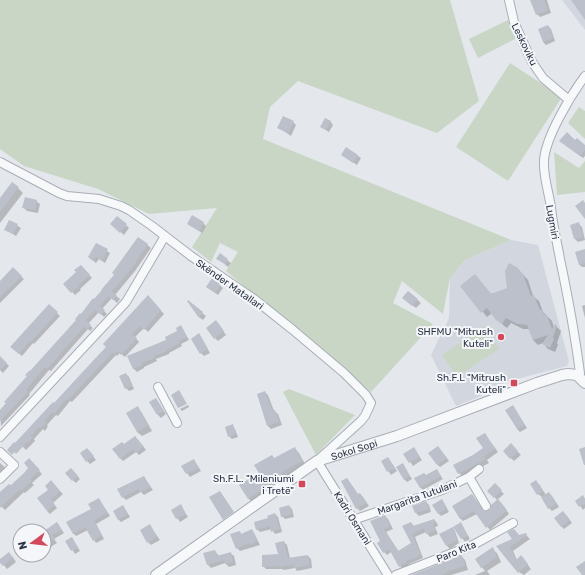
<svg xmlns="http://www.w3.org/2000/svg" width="585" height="575" font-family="Rubik,sans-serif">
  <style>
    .built { fill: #d2d6de }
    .green { fill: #c9d6c5 }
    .shadow { fill: #0003 }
    .building { fill: #bbc0ca }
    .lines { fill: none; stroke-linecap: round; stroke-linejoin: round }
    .minor-casing { stroke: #a9aeb7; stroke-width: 10 }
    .tertiary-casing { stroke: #a9aeb7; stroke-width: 12 }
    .minor { stroke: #f7f8fa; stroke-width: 8 }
    .tertiary { stroke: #f7f8fa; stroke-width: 10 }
    .poi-dot { fill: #d1495b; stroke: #f4f6f9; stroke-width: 1.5 }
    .labels { text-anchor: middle; stroke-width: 4; stroke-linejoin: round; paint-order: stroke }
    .street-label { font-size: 10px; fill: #2b3445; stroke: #f4f6f9 }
    .poi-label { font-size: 10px; fill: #2b3445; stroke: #f4f6f9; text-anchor: end }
  </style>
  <rect width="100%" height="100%" fill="#e4e7ec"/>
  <path class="built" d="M562,0h23v30z
    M511,240l27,5 31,116 -2,5 -62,16 -9,8 -40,16 -25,-51 18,-37 1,-40 15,-18z"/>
  <path class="green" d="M0,0h450l29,101 -42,32 -139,-52 -28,26 -7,32 248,101 -46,20 -15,18 -7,36 -41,-33 -9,22 40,21 -62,68 -145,-121 12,-19 -18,-9 -9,19 -19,-15 25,-39 -68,6 -51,-25 -74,-23 -24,-17z
    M508,20l9,18 -39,20 -9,-19z
    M510,63l52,34 -54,84 -52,-34z
    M579,107l6,4v28l-17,-16z
    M554,152l25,16 6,-7v31l-28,3z
    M484,326l15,23 -42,28 -15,-22z
    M289,389l66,26 -39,40 -33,-63z"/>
  <path class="shadow" d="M531,0h16l4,13 -11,4 -3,-3z
    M548,26l3,3 4,12 -9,4 -3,-3z
    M330,121l3,4 -4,7 -8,-5z
    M293,122l3,3 -5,11 -12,-8z
    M576,141l9,5v10l-2,2 -19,-14z
    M346,148l15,10 -4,7 -15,-10z
    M18,188l5,5 -23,30v-24z
    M36,201l4,3 -2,9 -11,-2 -3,-3z
    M117,217l12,11 -5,7 -9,-8z
    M9,221l12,7 -5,8 -11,-7z
    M203,223l3,3 -4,7 -14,-9z
    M579,224l3,3 3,13 -7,2 -3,-3z
    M139,238l12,10 -16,23 -20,24 5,4 -3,4 -5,-5 -10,11 5,5 -3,3 -5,-5 -11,12 5,4 -3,3 -2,-2 -37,42 -2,-1 -20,24 1,1 -29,31 -1,-15 114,-134z
    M96,244l14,9 -5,10 -6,-4 -3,4 -7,-6z
    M585,250v17h-3l-3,-3z
    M220,255l11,8 -3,4 -11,-9z
    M13,269l11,10 -24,24v-21z
    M84,269l8,9 -12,11 1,1 -6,5 -10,-11z
    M518,269l10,11 5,16 6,5 4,11 9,9 2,7 2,-2 5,5 -4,12 1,2 -3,7 -7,-3 -4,-5 1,-2 -7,3 -5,-5 -4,-11h-6l-12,-6 -4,5 -5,-4 -10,-11 -5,4 -25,-31 13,-11 16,19 18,-5z
    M213,279l10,9 -5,7 -8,-6z
    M409,292l12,11 -5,5 -9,-7z
    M148,297l16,17 -16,18 -4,-4 -9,9 4,5 -14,15 -5,-4 -3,3 -1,-1 -44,47 -2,-1 -12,15 -2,-1 -9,10 1,1 -3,5 -2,-2 -9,10 1,2 -9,9 -8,-8 89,-95z
    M189,303l17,13 -3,4 -3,-2z
    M49,305l11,11 -26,28 -1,-1 -11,13 -7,-6z
    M585,305v13l-3,-12z
    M219,325l7,10 -8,6 -3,-3z
    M181,326l8,14 -8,4 1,2 -13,7v1l-13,5 1,2 -13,6v1l-7,4 -3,-3 -6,-13 40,-16 10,-9z
    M201,337l9,16 -6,3 -3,-3z
    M0,357l9,9 -6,7 -3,-3z
    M126,374l3,3 5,12 -5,2 -3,-3z
    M265,392l3,3 6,16 4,3 4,11 -11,4 -3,-3 -10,-31z
    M156,399l10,15 -5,4 -3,-3z
    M188,405l1,2 -7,4 -2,-2z
    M513,407l14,21 -7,4 -3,-3z
    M138,408l4,5 10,18 -10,5 -5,-4z
    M232,426l3,3 3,8 -6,2 -3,-3z
    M485,434l13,18 -11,8 2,3 -27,14 -7,-11 19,-10 10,-8z
    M138,440l8,10 -7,5 -3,-3 -13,9 -3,-3 4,-13z
    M511,445l10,10 -7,6 -10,-10z
    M438,447l11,14 -9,6 -3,-3z
    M294,448l5,5 7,13 -52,38 -5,-5 -8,-13 19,-13 14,-14z
    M414,449l8,11 -9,6 -8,-12z
    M90,452l6,8 -6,4 -3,-3z
    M388,458l9,13 -6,4 -9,-14z
    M29,460l13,14 -10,9 2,2 -9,8 -1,-1 -19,18 -5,-5v-11l11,-7 19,-19z
    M194,460l7,11 -11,6 -8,-11z
    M0,463l8,7 -8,8z
    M402,464l10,15 -5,3 -3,-3z
    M71,469l9,10 -4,4 -10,-9z
    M437,471l6,8 -20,11 -3,-3 6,-11z
    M144,477l9,13 -9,5 -3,-3 -15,8 -3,-3z
    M347,479l11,16 2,-1 3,3 6,9 -9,5 -3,-3z
    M51,482l12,12 -10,9 4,5 -7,6 -3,-3z
    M539,484l7,11 3,-2 3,3 7,11 -7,4 -3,-3 -7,-11 -4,-3z
    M495,485l9,9 -7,6 -8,-9z
    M472,495l12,17h6l11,-9 8,11 -19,16 -13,-16 -14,7 -3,-3z
    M583,497l2,2v9l-2,2 -6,-9z
    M99,499l11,17 -14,8 8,15 -8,4 -8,-13 -12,6 -3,-3z
    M426,502l3,3 2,7 -12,4 -3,-3z
    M444,503l5,9 -8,4 -3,-3z
    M180,505l8,12 -8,5 -8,-12z
    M123,506l7,11 -9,5 -3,-3z
    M289,506l3,3 2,8 -9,2 -3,-3z
    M275,514l3,3 4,15 -7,2 -3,-5 -12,3 -3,-3z
    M566,515l6,8 -8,6 -3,-3z
    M385,516l3,3 5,10 -7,3 13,20 13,-8 -1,-21 3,3 20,-6 3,3 1,3 -3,1 3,7 -8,3 -4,-5 -11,5 8,21 -14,6 1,2 -7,4 -12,-18 -4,3 -3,-3 -3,-11z
    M57,523l7,10 -10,6 3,4 -13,8v-18z
    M461,524l9,15 -5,3 -11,-15z
    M150,526l10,14 -9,5 -3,-3z
    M453,528l2,3 4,12 -9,6 -3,-3z
    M251,530l3,3 6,12 -20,6 -3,-3 2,-16 3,3z
    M514,530l6,6 5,-2 5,5 -17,12 4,9 8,1 6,8 -7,6 -5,-3 -21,-26 15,-7z
    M72,538l8,13 -5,3 -8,-13z
    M284,542l3,3 3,13 18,-2 3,3 1,9 -15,3 -2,-3 -11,2 -2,-1h-16l-3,-3 16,-11z
    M492,549l5,4 4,9 -14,9 3,4h-15l10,-4 -9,-11z
    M215,551l4,5 11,-3 4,3 2,9 -7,2 -4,-4 -14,5 -3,-3z
    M29,555h10l-5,5z
    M12,556l4,6 -9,7 -7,-9z
    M461,556l4,4 3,10 -17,5h-37z"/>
  <path class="building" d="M530,0h14l4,10 -12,5z
    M571,0h14v20z
    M548,25l5,13 -10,4 -5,-13z
    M283,116l11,5 -6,12 -11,-5z
    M325,118l6,3 -5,9 -6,-3z
    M567,132l8,8 2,-2 8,7v5l-5,6 -21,-15z
    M346,147l12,8 -5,8 -12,-8z
    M12,182l7,5 -19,25v-14z
    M25,197l12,3 -2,10 -13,-2z
    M583,200l2,3v16l-10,-13z
    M192,215l12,7 -5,9 -12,-7z
    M117,216l10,8 -7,9 -10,-9z
    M9,220l9,4 -5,10 -9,-4z
    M579,222l4,15 -9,2 -4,-14z
    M138,237l10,7 -16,24 -20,23 5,5 -4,4 -5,-4 -8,10 5,4 -4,5 -6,-5 -9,10 5,5 -4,4 -3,-2 -37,42 -2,-2 -19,23 2,2 -28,29v-11l6,-7 -2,-1 23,-26 -2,-1 5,-5v1l46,-51 -1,-1 5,-6 1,1 12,-16 1,1 8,-9h-1l12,-14 1,-2 -2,-1z
    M96,243l12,6 -6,12 -6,-4 -3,4 -5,-4z
    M585,249v14l-6,2 -4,-13z
    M220,253l8,6 -3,5 -9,-5z
    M509,263l9,5v2l5,4 8,22 3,-1 6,15h2l2,5h3l5,14 3,-5 2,1 -4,12 1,2 -4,9 -8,-4 6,-9 -15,5 -6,-15 -10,-1 -11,-6 -4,6 -6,-4 -9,-12 -6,5 -21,-27 15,-12 16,20 16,-6 -1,-8 -1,-9z
    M81,265l9,10 -12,10 1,1 -8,7 -8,-9 13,-12 -2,-2z
    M13,267l9,9 -22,21v-16z
    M212,278l9,6 -6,9 -9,-6z
    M408,291l10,8 -6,7 -10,-8z
    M148,295l13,15 -17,20 -4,-4 -8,8 5,4 -16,17 -4,-4 -3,3 -2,-1 -44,47 -2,-1 -12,15 -2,-2 -7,9 1,2 -5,5 -2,-1 -8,9 2,1 -5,6 -1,-1 -11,12 -2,-2 -2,3 -5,-5 7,-8 1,1 38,-41 1,1 36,-39 16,-17 -3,-3z
    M188,300l15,12 -4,6 -12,-17z
    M49,304l9,8 -27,30 -1,-1 -11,13 -9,-7z
    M216,320l8,11 -10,8 -8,-11z
    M181,325l6,12 -8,4 1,2 -14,7 1,1 -13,5 1,2 -14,5 1,2 -9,4 -6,-13 39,-16 -1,-3 12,-6 -1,-3z
    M199,333l9,16 -8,5 -9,-15z
    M0,356l7,7 -7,7z
    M126,373l6,13 -7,3 -6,-13z
    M179,390l8,14 -9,4 -7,-13z
    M265,391l7,20 3,-1 4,12 -12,4 -10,-32z
    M156,398l8,13 -7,4 -8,-13z
    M513,405l12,20 -8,4 -12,-19z
    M138,406l10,20 -11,6 -11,-19z
    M233,424l3,10 -8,3 -3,-10z
    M485,433l10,16 -11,7 2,3 -28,15 -5,-9 20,-10 10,-7 -7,-10z
    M135,436l9,11 -9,6 -2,-4 -13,10 -8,-10 10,-7 2,2z
    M511,443l7,8 -8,8 -7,-8z
    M438,446l9,12 -10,7 -9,-12z
    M295,447l7,14 -20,11 1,2 -21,12 2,3 -16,10 -9,-14 20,-12 -5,-8 18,-10 2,3z
    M414,447l6,10 -11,6 -6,-9z
    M585,447v18h-1l-5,-16z
    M87,448l7,8 -8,6 -6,-9z
    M388,457l7,11 -8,4 -6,-11z
    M29,458l11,12 -10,9 2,2 -11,10 -1,-2 -20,19v-16l9,-8 2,1 14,-13 3,-4 -4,-5z
    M194,459l4,9 -12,6 -5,-8z
    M403,463l7,13 -6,4 -8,-13z
    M71,468l7,8 -6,5 -7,-8z
    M437,469l4,7 -21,12 -6,-10 10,-5 2,2z
    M144,476l6,11 -10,5 -2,-3 -16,9 -5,-9z
    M347,478l11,16 2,-1 6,10 -10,6 -15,-28z
    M51,480l9,11 -9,8 4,6 -8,6 -10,-13 11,-8 -3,-4z
    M536,480l7,11 -6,4 -7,-11z
    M495,483l7,7 -8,8 -7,-7z
    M220,491l14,21 -11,8 -14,-23z
    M549,492l7,12 -8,5 -7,-12z
    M472,494l12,17 5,-1 2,-2v-3l7,-6 9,11 -21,18 -12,-17 -14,8 -8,-13z
    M583,495l2,4v5l-6,3 -4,-6z
    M99,498l8,15 -13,7 8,15 -9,6 -8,-14 -12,7 -7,-12 25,-13 -3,-5z
    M442,499l5,9 -9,6 -6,-9z
    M426,501l3,8 -14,4 -3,-7z
    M181,504l5,10 -10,5 -5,-9z
    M123,505l5,9 -10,6 -5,-9z
    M289,505l3,9 -11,3 -2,-9z
    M563,511l7,9 -9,7 -7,-9z
    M275,513l5,16 -9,3 -1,-6 -14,4 -2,-8 14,-4 -1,-2z
    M385,515l5,11 -6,3 14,22 13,-8 -9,-17 9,-4 2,4 21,-7 2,3 -3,2 3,7 -10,3 -2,-6 -12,6 9,21 -15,6 1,1 -8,5 -10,-18 -6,4 -6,-10 3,-2 -10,-20z
    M57,522l5,8 -10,5 3,4 -9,7 -2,-4v-11z
    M461,522l7,14 -7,3 -8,-12z
    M150,524l7,13 -10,6 -7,-13z
    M453,527l4,13 -11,6 -7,-12z
    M252,529l6,12 -8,4 -1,-2 -13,6 -6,-15 10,-3 1,3z
    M514,529l5,6 7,-2 1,2 -17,12 6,13 5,-5 7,9 -10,9 -22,-27 16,-7 -5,-7z
    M72,537l6,11 -7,3 -6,-10z
    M284,541l4,17 20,-3 2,10 -17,3v-3l-13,2 -1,-1 -17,1v-12l16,-1 -3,-11z
    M493,547l4,10 -16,11 -6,-9z
    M215,550l2,6 14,-4 2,10 -8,2 -1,-4 -17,5 -4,-12z
    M9,552l4,6 -10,8 -3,-3v-4z
    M462,555l3,11 -19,6v1l-5,2h-30z
    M585,561v14h-3l-6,-8z"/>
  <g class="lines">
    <g class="minor-casing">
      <path id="minor" d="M509,0l5,22 18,40 11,16 26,22
        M0,162l59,31 8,3 32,3 22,7 8,4 23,16 39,30 63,43 39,31 51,43 22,22 5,8 -6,13 -4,5 -44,40 71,114
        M577,375l3,-2c-5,-38 -12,-76 -20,-114 -3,-17 -7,-33 -9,-51 -2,-16 -8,-31 -7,-48 2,-24 27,-65 41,-84
        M158,387l19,36
        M0,437l126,-135 39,-66
        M0,452l14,13 -14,14
        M469,477l17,29
        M353,520l89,-30 27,-13 10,-8
        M396,575l77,-30 40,-22"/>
    </g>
    <g class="tertiary-casing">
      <g id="tertiary">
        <path id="s1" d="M156,575l161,-114 80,-25 140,-53 25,-8 6,-1 9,1 8,8"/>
      </g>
    </g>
    <use href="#minor" class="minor"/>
    <use href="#tertiary" class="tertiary"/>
  </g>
  <g class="poi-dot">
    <circle cx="501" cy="337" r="4"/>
    <rect x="510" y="379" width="8" height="8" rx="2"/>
    <rect x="298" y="480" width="8" height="8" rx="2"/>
  </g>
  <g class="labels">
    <g class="street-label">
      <text transform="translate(525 44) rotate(64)" y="4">Leskoviku</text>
      <text transform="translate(553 222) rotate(80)" y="4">Lugmiri</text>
      <text transform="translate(230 284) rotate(35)" y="4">Skënder Matallari</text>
      <text dy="4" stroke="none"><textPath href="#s1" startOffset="236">Sokol Sopi</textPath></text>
      <text transform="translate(417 497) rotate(-20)" y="4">Margarita Tutulani</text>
      <text transform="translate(353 518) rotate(58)" y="4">Kadri Osmani</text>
      <text transform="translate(456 551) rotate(-22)" y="4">Paro Kita</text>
    </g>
    <g class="poi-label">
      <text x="493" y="335">SHFMU "Mitrush<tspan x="493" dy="12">Kuteli"</tspan></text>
      <text x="506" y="381">Sh.F.L "Mitrush<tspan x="506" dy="12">Kuteli"</tspan></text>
      <text x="294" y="482">Sh.F.L. "Mileniumi<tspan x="294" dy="12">i Tretë"</tspan></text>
    </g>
  </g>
  <g transform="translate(32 543) rotate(255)"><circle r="19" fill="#f4f6f9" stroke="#a4a8b1"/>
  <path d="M0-3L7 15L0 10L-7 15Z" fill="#d1495b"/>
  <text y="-6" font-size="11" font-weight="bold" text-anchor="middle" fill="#2b3445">N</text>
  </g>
</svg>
